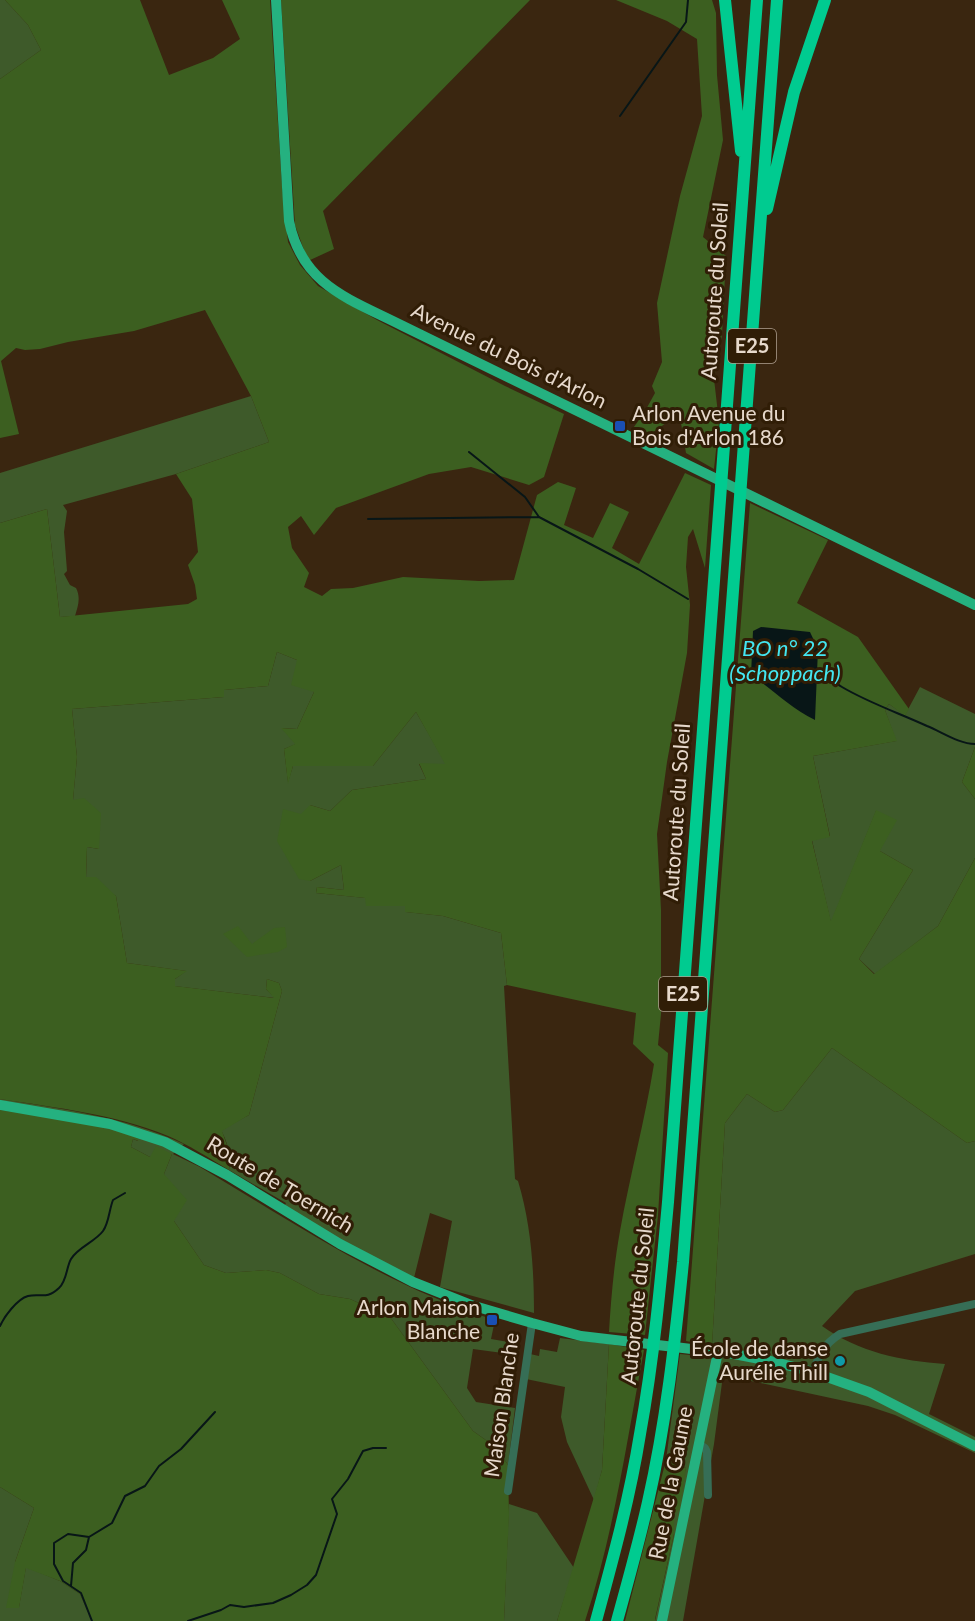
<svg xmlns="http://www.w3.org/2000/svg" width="975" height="1621" font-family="Lato,sans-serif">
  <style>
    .green { fill: #3e5a2a }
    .forest { fill: #3c5f20 }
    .water { fill: #081617 }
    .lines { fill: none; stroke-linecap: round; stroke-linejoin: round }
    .stream { stroke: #081617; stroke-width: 2 }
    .minor { stroke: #366e56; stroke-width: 8 }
    .major { stroke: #25b180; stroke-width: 10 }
    .highway { stroke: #00cb90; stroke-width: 12 }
    .transit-dot { fill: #1a4fb4; stroke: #301d06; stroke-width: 2 }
    .culture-dot { fill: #0f9aa8; stroke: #301d06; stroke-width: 2 }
    .labels { text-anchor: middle; stroke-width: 6; stroke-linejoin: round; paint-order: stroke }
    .shield { fill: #301d06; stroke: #b0a191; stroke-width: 1.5 }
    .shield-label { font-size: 20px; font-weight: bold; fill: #e7d9cc }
    .street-label { font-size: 21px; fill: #e7d9cc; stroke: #301d06 }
    .poi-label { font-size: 21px; fill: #e7d9cc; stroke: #301d06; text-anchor: end }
    .water-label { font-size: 22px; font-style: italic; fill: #43e6f1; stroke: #301d06 }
  </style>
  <rect width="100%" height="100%" fill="#3a2610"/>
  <path class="green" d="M0,0h5l23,25 13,25 -41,29z
    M251,396l18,46 -93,32 -113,31 4,6 -3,21 3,39 -3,3 6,11 6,3c5,10 2,18 -1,28l-15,1 -13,-108 -47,14v-50z
    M277,652l20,8 17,32 -17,37 -15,-1 14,16 -12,5 4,33 5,-16h80l43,-54 30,52h-27l7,15 -74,11 -22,21 -20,-6v76l31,-16 3,25 -27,-3 -1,6 50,5v8h40v6l37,4 58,17 6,52 -3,1 11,193 3,2c13,43 16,87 16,132l-94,-26 12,-66 -22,-8 -17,69 -130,-73 3,-6 -57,-33c2,-14 -1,-27 -8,-40l28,-15 33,-124 -3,-8 -12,-4 -1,10 9,9 -101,-12 1,-7 11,-8 -59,-8 -11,-67 -30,-18 1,-31 12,2 -26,-49 4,-43 -5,-48 152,-12v-7l44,-4z
    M920,687l55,27v33l-13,35 13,17v59l-37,68 -63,48 -16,-15 54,-89 -33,-19 -4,-40 -45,112 -19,-83 18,-4 -17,-80 83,-15 -11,-31 4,-6 16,11z
    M832,1048l135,95 8,-2v113l-120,37 -33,35c37,26 79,35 123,38l-16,50 46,23v16l-80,-38 -27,-9 -145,-31 -9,69 -31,177h-28l19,-87v-19l12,-47 -20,-8 14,-106 20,2 2,-12 10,2 13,-223 22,-29 28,18 8,-2z
    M0,1099c63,10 126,18 184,45l-11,10 27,13c95,57 188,120 295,153l-4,19 29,5 -2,11 -45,-6 -6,39 9,14 39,6 -7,57 -11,-17 -24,-17 -83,-114 -40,-18 -31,-5 -39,-21 -14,-3 -40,3 -22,-8 -30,-44 -10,-47 8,-20 -22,3 -19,-10 2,-8 5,2 -2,-5 -136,-26z
    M560,1338l49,6 -7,126 -8,30 -27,-58 -6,-25 4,-30 -39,-8 4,-25 9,2 1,-7 17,3z
    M0,1487l34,21 -19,54 4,45 7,-40 34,14 20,13 12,27h-92z
    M509,1504l28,9 37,55 -17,53h-53z"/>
  <path class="forest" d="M5,0h135l29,75 44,-17 27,-19 -18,-39h48l12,186 6,56 12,23 18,21 59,34 128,66 59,28 -20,63 -15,8 -58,-18 -42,7 -93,34 -22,27 -13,-19 -13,11 4,21 17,25 -5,14 18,9 9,-7 22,-1 50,-11 76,4 35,-1 23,-85 21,-13 18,6 -12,37 29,13 17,-35 19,9 -17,36 27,16 46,-91 26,12 -6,83 -12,-39 -5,8 -2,30 4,38 -3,48 -20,109 -10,72 4,76v104l-3,31 10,8 -10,162 -13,120 -36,-3c2,-34 5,-68 11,-101 10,-56 25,-111 34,-167l-21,-20 3,-31 -129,-28 -6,-52 -58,-17 -38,-4v-6h-39l-1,-8 -49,-5 1,-6 27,3 -3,-25 -31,16 -11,-2 -22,-38 6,-32 18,5 9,-9 20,6 22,-21 74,-11 -7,-16 26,1 -29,-52 -43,54h-80l-5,18 -4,-35 11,-5 -14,-16 16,1 17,-37 -23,-7 6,-25 -20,-8 -9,34 -44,4v7l-152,12 5,48 -4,43 11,-2 17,15 -2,36 -12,-2 -1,30h10l20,19 11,67 60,8 -12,8v7l99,12 -8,-9 1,-10 12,4 3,8 -33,124 -27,16 7,20v19c-20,-12 -40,-25 -61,-34 -53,-22 -111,-28 -168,-37v-576l47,-14 13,108 128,-13 9,-5 -2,-14 -7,-20 10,-13 -6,-53 -16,-25 93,-32 -18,-46 -46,-86 -71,21 -66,11 -28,7 -15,1 -9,-2 -15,13 18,73 -19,4v-359l41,-29 -13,-25z
    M281,0h249l-207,211 11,38 -26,12 -13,-36z
    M616,0h96l4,13 1,62 6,65 -20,97 23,19 -4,79 -8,44 5,43 -5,47 -28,-16 -6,-36 -14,6 -18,13 -17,-5 13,-18 11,-20 -3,-7 10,-24 -5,-59 23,-107 22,-80 -5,-77 -30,-18z
    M750,503l78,37 -31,63 61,34 51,72 -4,7 -16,-12 -4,6 12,31 -84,15 17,81 -18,4 19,80 45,-111 21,10 -17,31 33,19 -54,89 15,15 64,-48 37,-68v283l-8,2 -135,-95 -49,62 -8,2 -28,-18 -22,29 -13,223 -26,-5z
    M975,747v52l-13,-17z
    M238,926l14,18 22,-16 11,-1 2,20 -9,5 -31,5 -24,-23z
    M0,1110l78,12 58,14 3,5 -6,-2 -2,8 19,10 6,-11 16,8 -8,20 23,26 -13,21 30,44 22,8 40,-3 14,3 39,21 31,5 40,18 83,114 24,17 11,17 1,50 -5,106h-412l-12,-27 -20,-13 -34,-13 -7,40h-13l9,-46 19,-54 -34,-21z
    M609,1344l35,6c-17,90 -30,183 -59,271h-28l45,-151z
    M666,1460l20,8 -6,41 -6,6v19l-19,85v2h-30z"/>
  <path class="water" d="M761,627l49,5 8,17 -3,71c-25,-12 -41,-30 -64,-45l2,-44z"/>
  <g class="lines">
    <path class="stream" d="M620,116l66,-94 2,-22
      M469,452l56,45 14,20 99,52 50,30
      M368,519l171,-2
      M816,668c11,4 16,13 26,19 27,16 57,26 85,39 15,6 32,18 48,18
      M0,1326c4,-9 17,-27 28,-30 13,-3 18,4 31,-8 8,-7 7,-20 12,-29 7,-12 24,-17 32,-28 6,-8 6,-21 10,-31l12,-7
      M71,1586l2,-23 13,-13 3,-13
      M92,1621l-11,-28 -18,-12 -9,-17v-21l14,-9 21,3 23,-14 13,-27 20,-10 14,-20 22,-17 34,-37
      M188,1621l33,-11 9,-5 14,2 29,-4 18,-8 16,-10 9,-10 21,-61 -5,-15 16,-20 15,-28 10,-3h13"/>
    <path class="minor" d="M813,1372c6,-17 11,-28 27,-38l135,-30
      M699,1444l6,4 2,4 1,43
      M508,1491l24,-168"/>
    <path class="major" d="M276,0l13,221c13,65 61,78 114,105l572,279
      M0,1105l110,19 55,18 62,33 113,69 73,38 58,23 61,18 49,13 153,18 41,8 38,10 56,20 106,54
      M662,1621l56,-269"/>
    <path class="highway" d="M725,0l16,151
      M767,209l27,-117 31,-92
      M596,1621c17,-62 34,-124 44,-187 14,-77 21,-155 28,-232l89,-1202
      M617,1621c11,-40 22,-79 31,-119 18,-79 27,-160 35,-240l94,-1262"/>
  </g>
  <g class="transit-dot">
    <rect x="614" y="420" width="12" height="12" rx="3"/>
    <rect x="486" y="1314" width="12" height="12" rx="3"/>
  </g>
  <circle class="culture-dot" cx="840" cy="1361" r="6"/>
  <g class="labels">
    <g class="shield">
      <rect x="728" y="329" width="48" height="34" rx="4.5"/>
      <rect x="659" y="977" width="48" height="34" rx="4.5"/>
    </g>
    <g class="shield-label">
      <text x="752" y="353">E25</text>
      <text x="683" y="1001">E25</text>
    </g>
    <g class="street-label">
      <text transform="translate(715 291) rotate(-86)" y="7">Autoroute du Soleil</text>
      <text transform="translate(509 356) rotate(26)" y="7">Avenue du Bois d'Arlon</text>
      <text transform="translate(677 812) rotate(-86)" y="7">Autoroute du Soleil</text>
      <text transform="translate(280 1185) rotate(31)" y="7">Route de Toernich</text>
      <text transform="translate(638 1296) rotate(-84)" y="7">Autoroute du Soleil</text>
      <text transform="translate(502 1405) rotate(-82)" y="7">Maison Blanche</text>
      <text transform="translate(671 1483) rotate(-79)" y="7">Rue de la Gaume</text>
    </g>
    <g class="poi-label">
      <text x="632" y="421" text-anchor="start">Arlon Avenue du<tspan x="632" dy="24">Bois d'Arlon 186</tspan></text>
      <text x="480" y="1315">Arlon Maison<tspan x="480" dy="24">Blanche</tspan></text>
      <text x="828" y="1356">École de danse<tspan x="828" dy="24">Aurélie Thill</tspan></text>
    </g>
    <g class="water-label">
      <text x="785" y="656">BO n° 22<tspan x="785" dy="25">(Schoppach)</tspan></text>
    </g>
  </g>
</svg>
